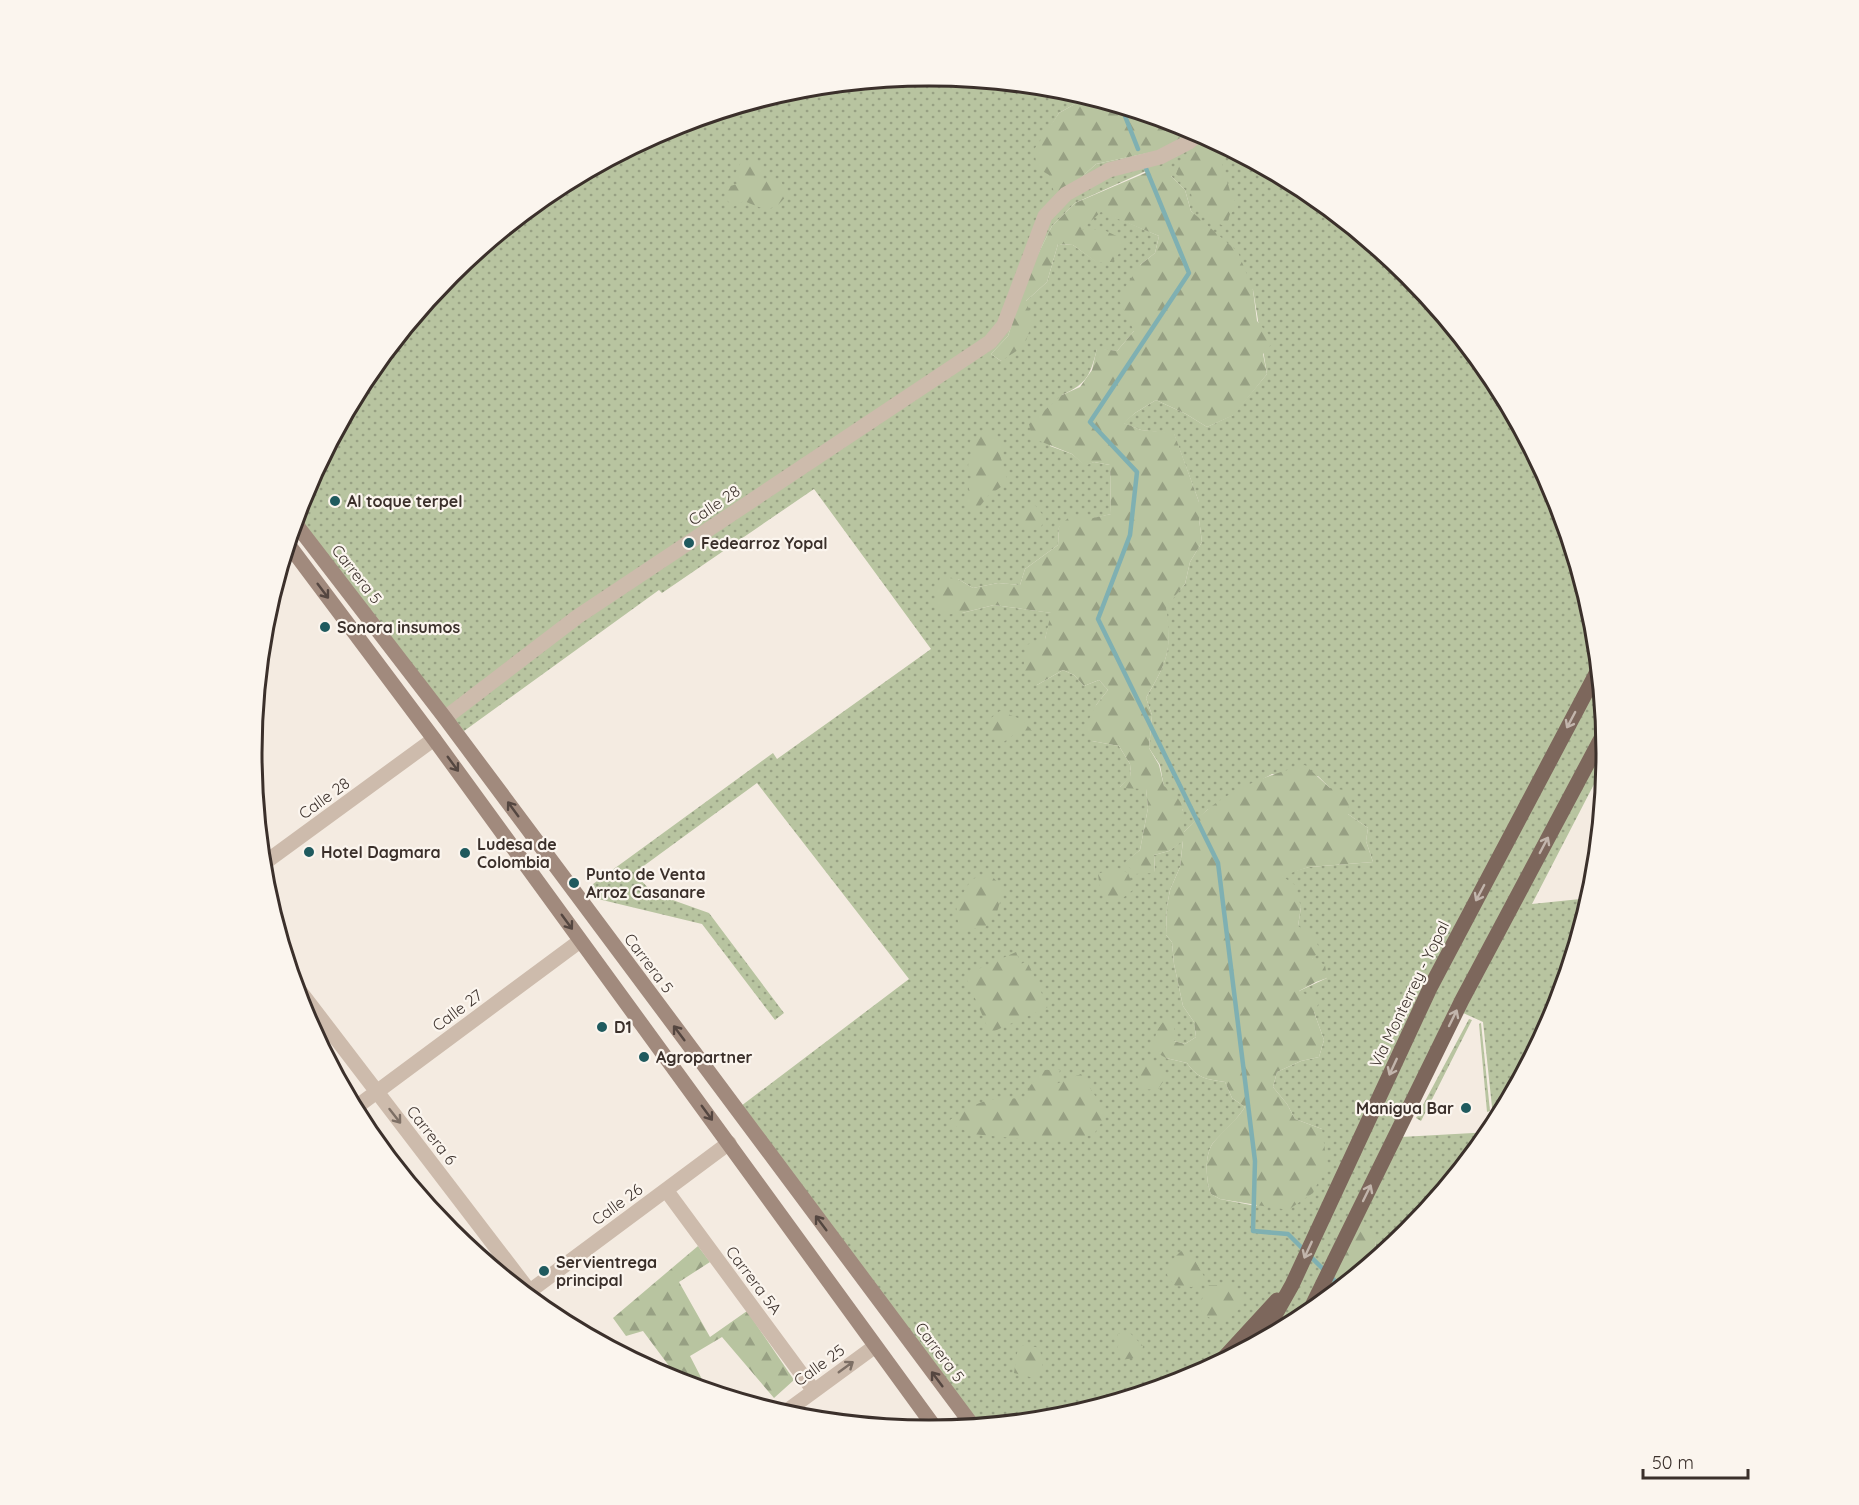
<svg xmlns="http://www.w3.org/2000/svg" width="1859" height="1505" font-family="Quicksand,sans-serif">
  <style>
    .grass { fill: url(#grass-dots); fill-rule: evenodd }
    .forest { fill: url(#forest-firs) }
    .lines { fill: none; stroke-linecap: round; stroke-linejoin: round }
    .stream { stroke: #7fb0b2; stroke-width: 4.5 }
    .street { stroke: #cdbbac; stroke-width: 15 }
    .secondary { stroke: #a18a7d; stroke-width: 15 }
    .primary { stroke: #7d675c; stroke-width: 15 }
    .oneway { stroke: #544640 }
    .oneway2 { stroke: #c2b5ac }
    .oneway3 { stroke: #7d6f65 }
    .poi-dot { fill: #1f5a5e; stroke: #fbf5ee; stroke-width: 2 }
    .labels { text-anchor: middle; stroke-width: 4.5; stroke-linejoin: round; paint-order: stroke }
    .poi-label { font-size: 16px; font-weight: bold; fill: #3b302b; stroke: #fbf5ee; text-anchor: start }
    .street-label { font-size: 16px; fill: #3b302b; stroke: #fbf5ee }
    .rim { fill: none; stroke: #3b302b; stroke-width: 3 }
  </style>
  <defs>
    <pattern id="grass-dots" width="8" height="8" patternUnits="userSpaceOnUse" patternTransform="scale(1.5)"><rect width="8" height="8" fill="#b8c4a0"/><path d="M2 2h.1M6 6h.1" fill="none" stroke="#97a083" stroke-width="1.8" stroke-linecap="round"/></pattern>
    <pattern id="forest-firs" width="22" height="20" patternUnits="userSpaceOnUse" patternTransform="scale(1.5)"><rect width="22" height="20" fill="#b8c4a0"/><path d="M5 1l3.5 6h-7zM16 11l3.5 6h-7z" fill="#97a083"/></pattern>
  </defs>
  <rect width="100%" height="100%" fill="#f4ebe1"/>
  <path class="grass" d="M930,75l132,13 27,8 -30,17 -10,16 22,58 25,-23 61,-13 37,-22 112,60 103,85 84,102 63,118 38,127 12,122 -13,20 13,-2 -74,143 58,-6 -35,114 -61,114 -11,-104 -22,-10 -60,125 90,-5 -83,100 -31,25 -2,-16 -50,49 -2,11 -17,15 -118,63 -127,38 -81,8 -239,-319 168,-127 -152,-196 -123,90 19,20 56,20 75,100 -9,7 -73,-96 -104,-25 -9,-12 184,-134 4,6 154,-110 -117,-160 -152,104 -3,-3 -195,141 -168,-214 8,-24 62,-117 85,-103 102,-84 118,-63 127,-38zM1146,171l25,5 14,14 6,21 11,11 51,68 14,84 -34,41 -26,12 -21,-13 -30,-14 -21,13 -12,10 18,7 33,4 25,68v17l3,23 -12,20 -5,22 -20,23c8,43 2,55 -19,91l6,17 -3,33 11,17 4,22 19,23v23l24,-23 65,-36 46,2 12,12 18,26 20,14 -2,13 7,21 -64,5 -28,8 20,32 -3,19 14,32 15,20 -28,13 15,21 10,28 -5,17 -18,4 -24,11 -4,15 14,17 8,15 27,10 -66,77 -36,-7 -9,-5c-5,-12 -7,-39 2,-51 11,-12 23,-22 32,-36l-13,-9 -7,-16c-18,-3 -27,-3 -38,-19l-21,-5 8,-32v15l11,3 11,-7 -2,-15 -11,-16 -9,-42 -2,-22 -6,-7 1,-29 3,-16 10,-23 3,-27 -14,11 -15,4 1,17 -29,-10 14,-12 8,-42 -2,-20 -26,-1 11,-10 -1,-13 -11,-18 -27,-5 4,-36 12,-15 -9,-10 -15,6 -10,-11 -11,-5 -26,15 8,-46 7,-26 -58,-8 -32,8 -4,-34 15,9 25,-5 22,2 5,-16 33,-24 1,-18 52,-13 -1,-49 -16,-3 -9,3 -13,-11 -22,-8 12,-51c26,-12 28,-20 35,-46l20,2 17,-20 6,-66 15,-12 4,-17 -58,-25 -21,19 32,32h-15l-24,-17 -15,-1 -11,38 -21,19 -25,60 -10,-7 17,-18 20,-62 24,-48 23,-23z
    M1469,1019l3,1 -51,101 -5,-3z
    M1481,1023l9,88 -3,1 -8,-88z"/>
  <path class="forest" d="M1089,96l100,31 5,2 -9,8 -28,14 -61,13 -25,23 -16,9 -6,-21 -13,-8 -1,-19 24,-35z
    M1205,135l26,14 -10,11 9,31 8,16 -8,7 -4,13 -18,-8 -13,-10 -6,-23 -13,-12 6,-15z
    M741,162h13l8,4v13l19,2 6,14c-15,20 -23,14 -43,6l-11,6 -7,-8 1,-12 10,-3 -2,-10z
    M1171,162v14l14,14 6,21 47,41 15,38 4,31 17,20 -11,13 4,20 -33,41 -27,12 -21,-13 -30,-14 -21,13 -11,10 17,7 33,3 25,69v17l3,23 -12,20 -5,22 -19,23c7,43 1,55 -20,91l6,17 -3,33 10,17 5,21c22,16 19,21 20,46 8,-7 15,-16 23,-22 28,-23 64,-36 98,-45l25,23 20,3 -2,23 20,14 -2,13 7,21 -64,5 -27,9 13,9 6,22 -3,19 15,10 8,15 -9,7 13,7 2,13 -11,4 -17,9 21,10 -6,11 10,28 -5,17 -18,4 -24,11 -4,15 14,17 8,15 27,10 5,35 -14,29 -25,17 -68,-11 -9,-5c-5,-12 -7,-39 2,-51 11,-13 23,-22 32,-36l-13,-9 -7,-16c-18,-3 -27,-3 -38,-19l-21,-5 -14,-8 5,-20 9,-12 8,8v15l11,3 11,-7 -2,-15 -11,-16 -9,-42 -2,-22 -6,-7 1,-29 3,-16 10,-23 3,-26 -14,10 -15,4 1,18 -20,1 -10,-12 15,-12 8,-42 -2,-19 -27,-1 12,-12 -1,-12 -11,-18 -27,-5 -9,-10 13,-26 12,-15 -9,-10 -15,6 -10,-11 -11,-5 -26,15 -14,-13 3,-27 19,-6 6,-26 -57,-8 -32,8 -20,2 -8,-11 6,-27 18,2 15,9 25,-5 22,2 5,-16 33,-24 1,-18 12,-12 22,3 18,-4 -1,-49 -16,-3 -9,4 -13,-12 -40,-16 -3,-14 33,-29 18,-8 12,-17 5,-22 20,3 17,-20 -16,-33 22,-33 15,-12 4,-17 -58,-24 -20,18h23l25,12 -17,20h-16l-23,-17 -15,-1 -11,38 -21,19 7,20 -9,25 -23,15 -10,-7 17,-18 20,-62 24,-48 23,-23z
    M985,431l17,10 -2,14 8,27 -20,14 -11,14 -11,-2v-11l6,-18 -4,-14 6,-14 -4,-10z
    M1035,505l11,14 -6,9 -12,4 -10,-10 8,-12z
    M1000,711l23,9 9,11 -16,2 -15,11 -6,-4 -7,-11 3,-11z
    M1115,867l13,6 6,16 -15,12 -12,1 -7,-13 -2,-15z
    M988,872l16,17 -7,23 -12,15 -26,3 -3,-25 15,-25z
    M1016,952l5,12 6,-3 21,46 -58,26 -25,-58z
    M1147,1059l12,8 8,9 -9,13 -18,1 -4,-22z
    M1044,1070h16l-4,14 25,-10 26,40 -13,20 -21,7h-29l-72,-7 -25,-12c33,-23 38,-23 77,-24l6,-12z
    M1362,1218l13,23 2,16 -54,44 2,-11z
    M698,1246l12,16 -31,20 31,55 37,-26 47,69 -20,18 -52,-61 -32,19 17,33 -26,-7 -38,-51 -17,5 -13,-18z
    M1181,1251l12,6 12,21 -13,9 -17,-1 -8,-11 5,-15z
    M1209,1285h19l14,11v10l-11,11 -12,6 -18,-10 1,-14z
    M1118,1334h13l12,12 -2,11 -20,3 -3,-10z
    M1026,1345l14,3 3,23 -9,7 -20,-5 4,-26z"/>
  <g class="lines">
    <path class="stream" d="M1129,108l-4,8 13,33
      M1145,166l44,107 -99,149 47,50 -7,63 -32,84 120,244 37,298 -2,70 35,3 53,53"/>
    <path class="street" d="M445,718l132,-101 413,-275 14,-17 41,-109 21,-22 43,-24 51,-13 29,-15 11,-9
      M1594,753l13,-1
      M263,864l171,-125
      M296,986l244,319
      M355,1108l225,-167
      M666,1190l148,201
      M526,1294l203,-151
      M784,1413l90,-66"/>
    <path class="secondary" d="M295,523l150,195 528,708
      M288,544l146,195 502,690"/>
    <path class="primary" d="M1308,1314l154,-314 143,-269
      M1261,1340l31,-55 138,-297 169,-320
      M1220,1362l57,-62"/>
  </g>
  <defs><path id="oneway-shaft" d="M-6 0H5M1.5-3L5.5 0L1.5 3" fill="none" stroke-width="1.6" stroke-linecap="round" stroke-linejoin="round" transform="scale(1.5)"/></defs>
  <g class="oneway">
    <use href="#oneway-shaft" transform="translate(323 591) rotate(53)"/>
    <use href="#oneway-shaft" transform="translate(453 764) rotate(54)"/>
    <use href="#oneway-shaft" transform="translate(513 809) rotate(-126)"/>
    <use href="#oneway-shaft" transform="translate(567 922) rotate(54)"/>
    <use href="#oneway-shaft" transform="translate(679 1033) rotate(-127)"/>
    <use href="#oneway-shaft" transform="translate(707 1113) rotate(54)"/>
    <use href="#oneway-shaft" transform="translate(821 1223) rotate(-127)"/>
    <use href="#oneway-shaft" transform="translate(937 1379) rotate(-127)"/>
  </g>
  <g class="oneway2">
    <use href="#oneway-shaft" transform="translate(1571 720) rotate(118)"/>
    <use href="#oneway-shaft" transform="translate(1544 845) rotate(-62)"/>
    <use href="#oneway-shaft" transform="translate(1480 893) rotate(118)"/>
    <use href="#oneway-shaft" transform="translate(1453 1018) rotate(-64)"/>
    <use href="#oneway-shaft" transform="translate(1393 1067) rotate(115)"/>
    <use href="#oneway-shaft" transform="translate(1367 1193) rotate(-64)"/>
    <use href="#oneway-shaft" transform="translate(1308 1250) rotate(115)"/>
  </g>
  <g class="oneway3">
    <use href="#oneway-shaft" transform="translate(395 1116) rotate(52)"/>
    <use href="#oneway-shaft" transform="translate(846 1367) rotate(-36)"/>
  </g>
  <g class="poi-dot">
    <circle cx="335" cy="501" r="6"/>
    <circle cx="689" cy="543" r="6"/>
    <circle cx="325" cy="627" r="6"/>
    <circle cx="309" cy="852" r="6"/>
    <circle cx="465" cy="853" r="6"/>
    <circle cx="574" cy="883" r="6"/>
    <circle cx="602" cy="1027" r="6"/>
    <circle cx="644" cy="1057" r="6"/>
    <circle cx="1466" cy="1108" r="6"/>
    <circle cx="544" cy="1271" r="6"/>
  </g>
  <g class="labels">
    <g class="poi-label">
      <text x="347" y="507">Al toque terpel</text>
      <text x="701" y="549">Fedearroz Yopal</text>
      <text x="337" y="633">Sonora insumos</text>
      <text x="477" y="850">Ludesa de<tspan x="477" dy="18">Colombia</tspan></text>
      <text x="321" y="858">Hotel Dagmara</text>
      <text x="586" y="880">Punto de Venta<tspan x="586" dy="18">Arroz Casanare</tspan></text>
      <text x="614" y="1033">D1</text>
      <text x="656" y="1063">Agropartner</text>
      <text x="1454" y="1114" text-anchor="end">Manigua Bar</text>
      <text x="556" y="1268">Servientrega<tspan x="556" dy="18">principal</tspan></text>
    </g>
    <g class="street-label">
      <text transform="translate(714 505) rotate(-34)" y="6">Calle 28</text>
      <text transform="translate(357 574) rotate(52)" y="6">Carrera 5</text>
      <text transform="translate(324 798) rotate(-36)" y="6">Calle 28</text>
      <text transform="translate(649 963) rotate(53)" y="6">Carrera 5</text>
      <text transform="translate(1409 994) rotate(-64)" y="6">Vía Monterrey - Yopal</text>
      <text transform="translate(457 1010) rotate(-37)" y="6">Calle 27</text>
      <text transform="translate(432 1135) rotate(52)" y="6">Carrera 6</text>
      <text transform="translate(617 1204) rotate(-36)" y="6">Calle 26</text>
      <text transform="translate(754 1280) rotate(53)" y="6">Carrera 5A</text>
      <text transform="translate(940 1352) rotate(53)" y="6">Carrera 5</text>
      <text transform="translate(819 1365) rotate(-36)" y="6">Calle 25</text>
    </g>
  </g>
  <path d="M0 0H1859V1505H0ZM262 753a667 667 0 1 1 1334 0a667 667 0 1 1-1334 0Z" fill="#fbf5ee" fill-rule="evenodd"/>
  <path class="rim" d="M262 753a667 667 0 1 1 1334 0a667 667 0 1 1-1334 0Z"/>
  <path d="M1643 1469v9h105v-9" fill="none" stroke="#3b302b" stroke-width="3"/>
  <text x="1652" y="1469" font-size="18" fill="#3b302b" stroke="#fbf5ee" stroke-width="4.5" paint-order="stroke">50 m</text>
</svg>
